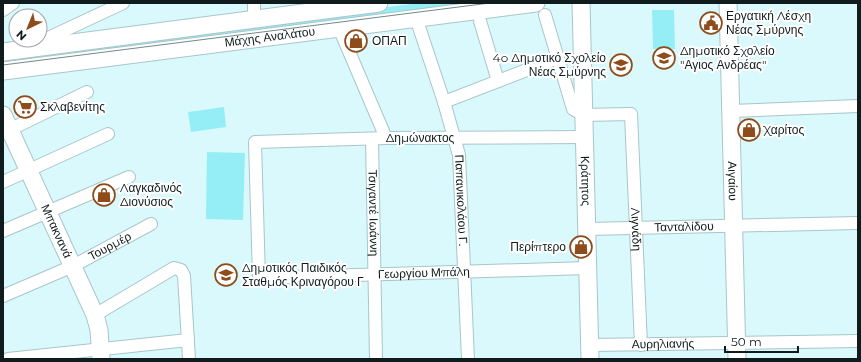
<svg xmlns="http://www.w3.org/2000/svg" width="861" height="362" font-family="Montserrat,sans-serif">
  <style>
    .green { fill: #95eef5 }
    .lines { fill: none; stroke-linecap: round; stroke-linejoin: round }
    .street-casing { stroke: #a8c6c9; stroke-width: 14 }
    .secondary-casing { stroke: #a8c6c9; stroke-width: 19 }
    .street { stroke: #fff; stroke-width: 12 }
    .secondary { stroke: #fff; stroke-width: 17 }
    .tram { stroke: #73898b; stroke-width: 1 }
    .labels { text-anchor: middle; stroke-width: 4; stroke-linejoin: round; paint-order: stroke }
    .poi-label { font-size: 12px; fill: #0f1b1c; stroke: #fff; text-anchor: start }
    .street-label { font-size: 12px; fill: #0f1b1c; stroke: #fff }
  </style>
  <rect width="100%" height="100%" fill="#daf9fc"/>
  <path class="green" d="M419,3h93l-509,66v-12z
    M652,10h22l1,39h-22z
    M224,107l2,20 -35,5 -3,-20z
    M207,152l38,1 -2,67 -37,-1z"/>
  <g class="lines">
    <g class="street-casing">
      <g id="street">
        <path d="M254,3v16"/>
        <path d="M3,10l10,-7"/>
        <path id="s1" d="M545,15l28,94 11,6 47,-1 10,231"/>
        <path id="s2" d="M416,18l28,84 15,53 9,204"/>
        <path d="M480,21l18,60"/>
        <path d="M339,28l47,110"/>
        <path d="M46,39l77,-36"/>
        <path d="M444,102l114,-44"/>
        <path d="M731,111l127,-5"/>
        <path d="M3,133l84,-41"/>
        <path id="s3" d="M585,137l-199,1 -131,4 4,136 329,-10"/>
        <path id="s4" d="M372,139l4,220"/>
        <path d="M3,182l105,-48"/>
        <path id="s5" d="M587,229l271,-6"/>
        <path d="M3,231l126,-54"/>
        <path id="s6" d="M3,296l70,-30 78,-42"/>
        <path d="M95,315l79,-47 7,2 3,6 5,83"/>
        <path id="s7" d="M590,345l268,-4"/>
        <path d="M8,359l180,-19"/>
      </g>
    </g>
    <g class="secondary-casing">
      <g id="secondary">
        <path id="s8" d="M581,3l9,356"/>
        <path id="s9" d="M728,3l9,356"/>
        <path d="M3,52l376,-49"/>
        <path id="s10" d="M3,71l533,-68"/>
        <path id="s11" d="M3,115l92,200 4,15 2,29"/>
      </g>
    </g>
    <use href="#street" class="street"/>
    <use href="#secondary" class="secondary"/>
    <path class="tram" d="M3,65l487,-62"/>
  </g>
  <defs>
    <g id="civic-ring" transform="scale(1.15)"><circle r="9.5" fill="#fff" stroke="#8e4c1b" stroke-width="1.5"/><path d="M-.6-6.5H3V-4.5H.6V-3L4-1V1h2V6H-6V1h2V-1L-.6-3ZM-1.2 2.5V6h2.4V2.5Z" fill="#8e4c1b"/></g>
    <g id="shop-ring" transform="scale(1.15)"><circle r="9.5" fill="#fff" stroke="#8e4c1b" stroke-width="1.5"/><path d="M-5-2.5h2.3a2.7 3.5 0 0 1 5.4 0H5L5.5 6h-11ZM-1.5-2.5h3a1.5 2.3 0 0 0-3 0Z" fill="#8e4c1b"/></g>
    <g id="school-ring" transform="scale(1.15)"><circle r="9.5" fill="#fff" stroke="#8e4c1b" stroke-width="1.5"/><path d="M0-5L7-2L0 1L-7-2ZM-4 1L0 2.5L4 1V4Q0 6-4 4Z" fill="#8e4c1b"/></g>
    <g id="supermarket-ring" transform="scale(1.15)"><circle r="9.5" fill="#fff" stroke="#8e4c1b" stroke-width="1.5"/><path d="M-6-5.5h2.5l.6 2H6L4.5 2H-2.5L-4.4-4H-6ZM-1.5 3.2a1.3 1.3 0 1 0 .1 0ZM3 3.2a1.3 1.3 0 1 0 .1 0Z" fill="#8e4c1b"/></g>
  </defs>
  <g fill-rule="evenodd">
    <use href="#civic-ring" x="711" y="23"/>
    <use href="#shop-ring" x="356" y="41"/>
    <use href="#school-ring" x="664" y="58"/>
    <use href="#school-ring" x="621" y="65"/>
    <use href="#supermarket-ring" x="25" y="107"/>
    <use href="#shop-ring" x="749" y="130"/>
    <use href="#shop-ring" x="104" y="195"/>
    <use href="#shop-ring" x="581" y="247"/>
    <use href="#school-ring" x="226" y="275"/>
  </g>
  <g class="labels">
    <g class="poi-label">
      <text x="726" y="20">Εργατική Λέσχη<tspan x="726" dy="14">Νέας Σμύρνης</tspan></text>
      <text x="372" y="45">ΟΠΑΠ</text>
      <text x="680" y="55">Δημοτικό Σχολείο<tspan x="680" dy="14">"Αγιος Ανδρέας"</tspan></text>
      <text x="606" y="62" text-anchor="end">4o Δημοτικό Σχολείο<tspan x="606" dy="14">Νέας Σμύρνης</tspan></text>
      <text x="40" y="111">Σκλαβενίτης</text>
      <text x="764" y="134">Χαρίτος</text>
      <text x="120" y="192">Λαγκαδινός<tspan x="120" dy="14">Διονύσιος</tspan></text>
      <text x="566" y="251" text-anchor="end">Περίπτερο</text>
      <text x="242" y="272">Δημοτικός Παιδικός<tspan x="242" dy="14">Σταθμός Κριναγόρου Γ</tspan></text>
    </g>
    <g class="street-label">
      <text dy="4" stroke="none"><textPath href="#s10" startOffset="269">Μάχης Αναλάτου</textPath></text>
      <text x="420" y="142">Δημώνακτος</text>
      <text dy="4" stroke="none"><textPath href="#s8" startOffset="178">Κράτητος</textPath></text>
      <text dy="4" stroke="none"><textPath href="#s9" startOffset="178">Αιγαίου</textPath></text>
      <text dy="4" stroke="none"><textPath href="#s2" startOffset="189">Παπανικολάου Γ.</textPath></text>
      <text dy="4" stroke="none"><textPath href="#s4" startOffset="74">Τσιγαντέ Ιωάννη</textPath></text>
      <text dy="4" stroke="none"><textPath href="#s5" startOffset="97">Τανταλίδου</textPath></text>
      <text dy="4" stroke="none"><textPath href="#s1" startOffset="273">Λιγνάδη</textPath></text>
      <text dy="4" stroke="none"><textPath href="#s11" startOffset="128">Μπακνανά</textPath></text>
      <text dy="4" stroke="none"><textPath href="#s6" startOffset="118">Τουρμέρ</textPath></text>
      <text dy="4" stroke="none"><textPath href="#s3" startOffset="631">Γεωργίου Μπάλη</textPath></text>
      <text dy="4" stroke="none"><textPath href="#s7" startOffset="73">Αυρηλιανής</textPath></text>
    </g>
  </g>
  <rect width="861" height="362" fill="none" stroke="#0f1b1c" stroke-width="8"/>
  <g transform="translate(28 28) rotate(223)"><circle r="19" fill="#ffffff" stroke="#9fa4a4"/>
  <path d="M0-3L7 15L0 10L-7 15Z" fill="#8e4c1b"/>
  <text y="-6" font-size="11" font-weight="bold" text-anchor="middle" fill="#0f1b1c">N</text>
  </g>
  <path d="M725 346v6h73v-6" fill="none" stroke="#0f1b1c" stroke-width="2"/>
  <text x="731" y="346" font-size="12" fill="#0f1b1c" stroke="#ffffff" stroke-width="3" paint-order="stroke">50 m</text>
</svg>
